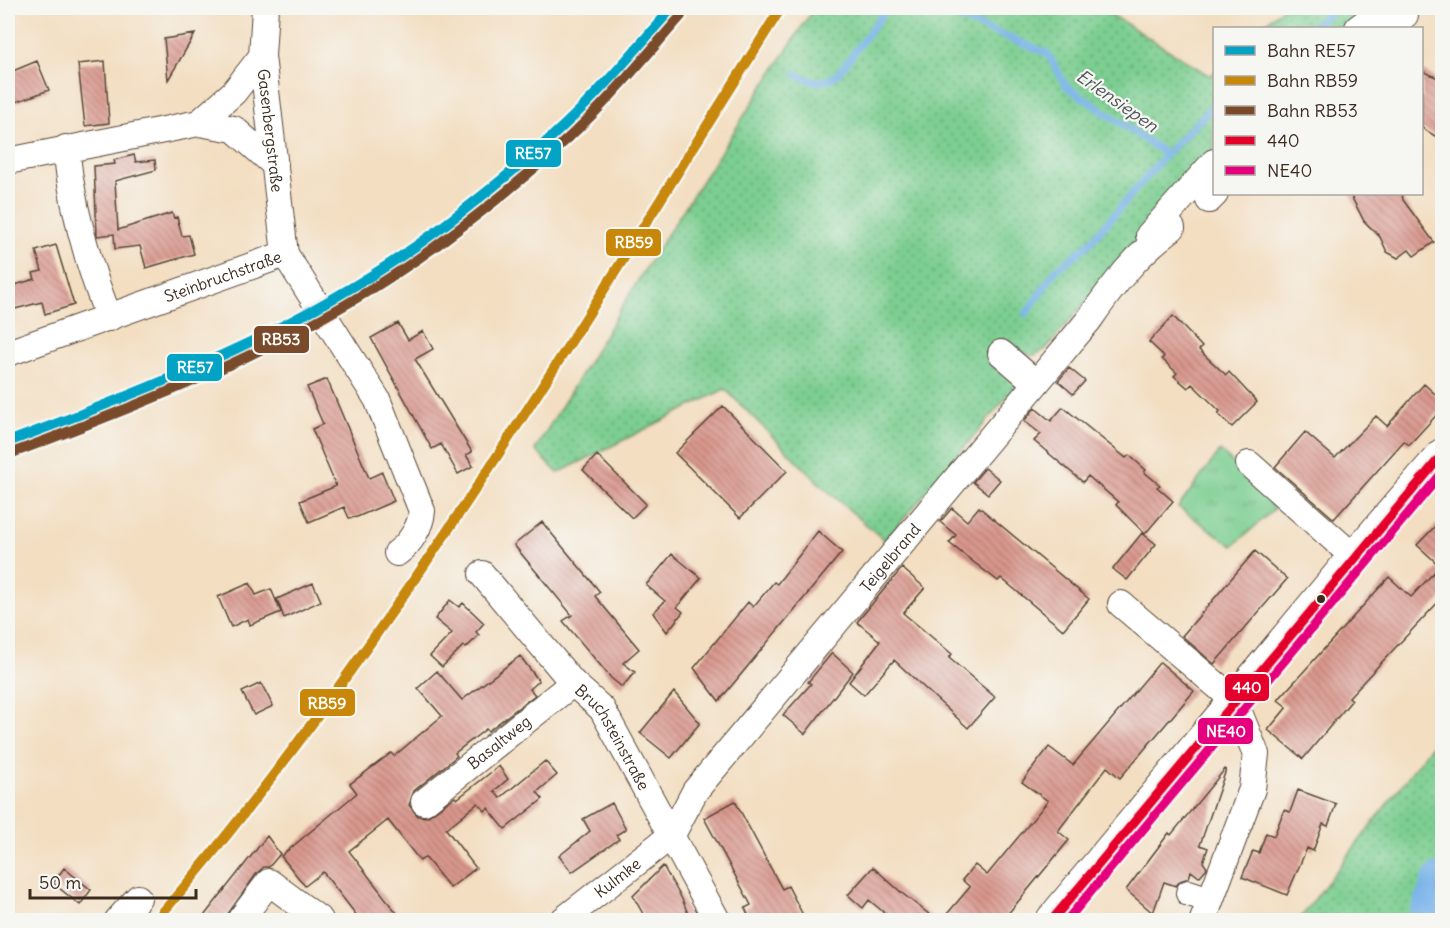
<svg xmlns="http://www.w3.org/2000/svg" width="1450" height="928" font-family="Delius,sans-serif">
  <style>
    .grass { fill: url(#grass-dots); stroke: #5b7c58; stroke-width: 1.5 }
    .park { fill: url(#park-tufts); stroke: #5b7c58; stroke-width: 1.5 }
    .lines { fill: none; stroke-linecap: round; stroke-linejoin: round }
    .stream { stroke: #79b2e9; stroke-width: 7 }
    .river { stroke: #79b2e9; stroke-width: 40 }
    .building { fill: url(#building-back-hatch) }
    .minor-casing { stroke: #574536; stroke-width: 28 }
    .major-casing { stroke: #574536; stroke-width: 34 }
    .minor { stroke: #fff; stroke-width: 26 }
    .major { stroke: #fff; stroke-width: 32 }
    .bus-1-casing { stroke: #f6f6f2; stroke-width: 14 }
    .bus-2-casing { stroke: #f6f6f2; stroke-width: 14 }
    .bus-1 { stroke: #e4002b; stroke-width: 9 }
    .bus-2 { stroke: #e5007d; stroke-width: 9 }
    .rail-1-casing { stroke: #f6f6f2; stroke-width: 15 }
    .rail-2-casing { stroke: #f6f6f2; stroke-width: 15 }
    .rail-3-casing { stroke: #f6f6f2; stroke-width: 15 }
    .rail-1 { stroke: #03a3c5; stroke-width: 10 }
    .rail-2 { stroke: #c88708; stroke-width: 10 }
    .rail-3 { stroke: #7a4b2a; stroke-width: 10 }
    .bus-dot { fill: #3b2a1e; stroke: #f6f6f2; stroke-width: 2 }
    .labels { text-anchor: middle; stroke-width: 4.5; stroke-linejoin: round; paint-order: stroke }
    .street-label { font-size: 16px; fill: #3b2a1e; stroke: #f6f6f2 }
    .water-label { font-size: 18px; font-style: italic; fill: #4e535b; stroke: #f6f6f2 }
    .line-badge { stroke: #f6f6f2; stroke-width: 2 }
    .badge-label { font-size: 16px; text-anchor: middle; font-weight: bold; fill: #fff }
  </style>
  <defs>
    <pattern id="grass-dots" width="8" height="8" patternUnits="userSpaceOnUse" patternTransform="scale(1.5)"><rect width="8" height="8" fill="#7bce91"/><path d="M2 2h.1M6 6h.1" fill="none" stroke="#66a776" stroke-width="1.8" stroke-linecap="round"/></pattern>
    <pattern id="park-tufts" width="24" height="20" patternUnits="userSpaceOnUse" patternTransform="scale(1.5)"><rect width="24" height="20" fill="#7bce91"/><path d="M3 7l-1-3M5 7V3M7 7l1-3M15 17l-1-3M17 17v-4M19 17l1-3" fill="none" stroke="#66a776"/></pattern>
    <pattern id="building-back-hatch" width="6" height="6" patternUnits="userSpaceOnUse" patternTransform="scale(1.5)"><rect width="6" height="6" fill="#d9978d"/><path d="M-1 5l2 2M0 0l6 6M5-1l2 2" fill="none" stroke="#b17b73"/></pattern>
  </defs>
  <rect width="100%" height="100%" fill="#f6f6f2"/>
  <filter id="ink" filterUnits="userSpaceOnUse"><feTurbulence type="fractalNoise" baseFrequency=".0167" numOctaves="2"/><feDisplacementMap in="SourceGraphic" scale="12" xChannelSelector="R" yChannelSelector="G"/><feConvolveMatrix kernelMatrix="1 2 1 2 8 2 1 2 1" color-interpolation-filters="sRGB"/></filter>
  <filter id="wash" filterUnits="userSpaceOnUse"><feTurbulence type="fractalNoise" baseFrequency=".008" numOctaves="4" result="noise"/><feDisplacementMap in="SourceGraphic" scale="24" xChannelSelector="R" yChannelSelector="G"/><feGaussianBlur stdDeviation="1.35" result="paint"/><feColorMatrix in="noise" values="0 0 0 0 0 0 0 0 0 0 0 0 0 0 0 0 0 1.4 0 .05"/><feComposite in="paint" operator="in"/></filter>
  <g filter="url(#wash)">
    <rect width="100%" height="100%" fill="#f3dec1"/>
    <path class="grass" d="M814,8h287l109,68 4,-4v82l-168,195 -13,7 -17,-6 -13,-12 -17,17 32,29 -133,157 -63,-55 -97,-97 -167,84 -23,-23 110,-181z
      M1283,8h91l-25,20h-89z
      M1442,732v188h-146l6,-4z"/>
    <path class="park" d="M1220,451l40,36 14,22 -41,37 -55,-39z"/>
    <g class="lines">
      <path class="stream" d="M933,8l114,45 19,33 100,68 48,-49
        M1310,28l27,-20
        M796,74c16,9 27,11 42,0l49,-66
        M1026,314l30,-44 32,-25 78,-91"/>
      <path class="river" d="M1428,920l14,-38"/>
    </g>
    <g id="blocks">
      <path class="building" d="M195,34l-27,46 -4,-41z
        M37,61l12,29 -41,15v-32z
        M105,61l4,62 -24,3 -7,-62z
        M1422,71l21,9v61l-21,-13z
        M134,155l2,7 19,-2 1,10 -41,11 3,49 54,-17 2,5 3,-1 5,19 7,-1 5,19 -48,14 -6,-22 -25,3 -1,-15 -17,2 -3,-70 21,-2 -1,-4z
        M1350,194h52l1,6 31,42 -20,14 -5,-6 -11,8 -11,-6 -7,-15 -16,-16z
        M56,245l18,60 -29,9 -3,-12 -31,8 -3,-23 27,-8 -2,-6 9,-2 -6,-20z
        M1173,316l29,31 -3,3 27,25 3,-3 28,30 -25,25 -14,-13 2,-3 -28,-27 -4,4 -14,-12 3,-3 -15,-14 2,-3 -15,-14z
        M398,323l10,17 15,-9 10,18 -18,10 57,93 -6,3 7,11 -15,8 -17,-30 -9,5 -61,-111z
        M1069,368l16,13 -12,13 -15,-13z
        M327,379l42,99 13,-6 12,29 -37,16 -8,1 -5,-11 -35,15 -9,-21 36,-15 -24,-57 11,-5 -16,-37z
        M1424,384l19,17v7l-34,37 -5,-4 -70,78 -59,-52 30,-35 30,26 41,-42 11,10z
        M723,406l64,65 -47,47 -65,-65z
        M1063,407l63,51 3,-3 17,15 -2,2 16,13 -3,2 16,14 -28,33 -29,-29 2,-3 -30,-26 -5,6 -49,-41 7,-7 -17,-13 11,-13 16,13z
        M597,455l49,49 -14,14 -49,-48z
        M985,468l15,12 -12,14 -15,-12z
        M979,507l110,92 -26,31 -62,-52 -3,3 -49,-38 7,-8 -16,-13 12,-14 15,13z
        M1443,518v79l-94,100 3,3 -49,59 -35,-29 19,-23 -9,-7 111,-123 22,20 29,-31 -23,-21z
        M542,522l58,70 -5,4 44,53 -16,14 12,9 -13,15 -11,-9 -48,-57 9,-6 -58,-70z
        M818,531l24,21 -123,149 -25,-33 54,-66 5,5 21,-25 3,2z
        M1142,533l14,11 -29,36 -14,-11z
        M1255,551l32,28 -73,85 -32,-28z
        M672,554l29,24 -24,29 6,5 -16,20 -14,-19 12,-12 -19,-16z
        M902,568l23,20 -22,25 49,41 -3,4 46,39 -27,31 -74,-68 -30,35 -15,-13 31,-41 -23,-19z
        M250,583l6,12 15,-6 10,23 -31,13 -2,-6 -17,8 -13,-30z
        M313,583l8,18 -37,17 -7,-19z
        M450,600l9,7 4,-4 21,20 -8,9 3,3 -13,13 -3,-2 -21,21 -12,-11 22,-23 -17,-14z
        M832,653l21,19 -48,62 -22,-19 28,-31 -3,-2z
        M520,656l19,25 -9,8 5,6 -47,36 -2,-2 -31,24 2,3 -43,35 -5,14 9,11 9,1 28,-20 2,2 42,-33 9,13 -14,12 6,7 45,-37 12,14 -20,17 6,7 -38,30 -17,-21 -3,3 -7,-8 -32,26 30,39 -26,20 -25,-31 -5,4 -32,-41 -39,31 54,70h-42l-38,-49 -18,14 -24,-30 76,-63 -7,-9 41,-31 3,3 48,-40 -24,-28 19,-17 25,29z
        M1160,662l34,29 -74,87 -13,-11 -49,64 11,9 -67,81h-61l29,-34 -8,-7 13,-15 12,10 61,-74 -26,-19 27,-35 24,18z
        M261,683l12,23 -19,9 -12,-23z
        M674,692l26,31 -29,35 -31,-25z
        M1225,769l1,1 -26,75 8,3 -5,14 4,6 -8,9 -8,-6 -2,7 -9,3 -4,5 -12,-4 -11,31 -27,-23 43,-57 2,2z
        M1298,790l38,14 -8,22 -5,-2 -10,27 -6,-3 -20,47 -45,-18 11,-26 6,2 7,-20 8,3 10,-26 6,2z
        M735,801l47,88 6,-3 18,35h-55l-6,-13 6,-3 -47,-87z
        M612,803l14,26 -10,6 3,4 -47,33 -13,-16 31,-25 -7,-12z
        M267,836l13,18 -11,13h-5l-7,6 -34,48h-23z
        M663,866l19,33 9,22h-44l-14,-25z
        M873,867l30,27 35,27h-44l-25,-21 -6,8 -15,-13z
        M64,868l27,22 -11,15 -27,-22z"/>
    </g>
  </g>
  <g filter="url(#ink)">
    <use href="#blocks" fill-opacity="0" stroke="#574536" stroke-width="1.5"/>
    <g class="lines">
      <g class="minor-casing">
        <g id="minor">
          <path id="s1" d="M265,8l-3,48 23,198 92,145 45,112c-1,15 -12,33 -25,42"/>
          <path d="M1358,28l27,-20"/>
          <path d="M1388,28l17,-13"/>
          <path d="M199,123l35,-31 28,-36"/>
          <path d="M66,148c6,59 21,114 43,170"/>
          <path d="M8,161l191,-38 35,6 41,36"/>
          <path d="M1209,200l6,-6"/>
          <path d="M1149,235l65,-73"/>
          <path id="s2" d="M8,353l277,-99"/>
          <path d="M1001,353l35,30"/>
          <path d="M1249,464l105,93"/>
          <path id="s3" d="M482,574l91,109 29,26 115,211"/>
          <path d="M1121,604l113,96 22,54 -4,35 -49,131"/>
          <path id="s4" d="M424,802l149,-119"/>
          <path d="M1189,893l21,7"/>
          <path d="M118,920l20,-22"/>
          <path d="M240,920l29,-38 51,38"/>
          <path id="s5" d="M563,920l109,-85 23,-44 394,-471c24,-35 48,-66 83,-92"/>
        </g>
      </g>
      <g class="major-casing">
        <path id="major" d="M1052,920l302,-363 88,-102"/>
      </g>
      <use href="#minor" class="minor"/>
      <use href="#major" class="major"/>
      <g class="bus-1-casing">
        <path id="bus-1" d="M1052,920l390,-465"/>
      </g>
      <g class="bus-2-casing">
        <path id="bus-2" d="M1067,920l375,-447"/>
      </g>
      <use href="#bus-1" class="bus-1"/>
      <use href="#bus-2" class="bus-2"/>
      <g class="rail-1-casing">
        <path id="rail-1" d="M8,442c152,-57 308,-118 438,-218 47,-36 93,-73 135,-115 32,-32 61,-67 91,-101"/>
      </g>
      <g class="rail-2-casing">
        <path id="rail-2" d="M156,920c77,-88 147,-182 214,-277 146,-206 276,-422 411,-635"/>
      </g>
      <g class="rail-3-casing">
        <path id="rail-3" d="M12,453c153,-57 309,-119 440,-219 48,-36 96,-75 138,-117 32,-32 61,-67 91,-101"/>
      </g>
      <use href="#rail-1" class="rail-1"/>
      <use href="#rail-2" class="rail-2"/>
      <use href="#rail-3" class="rail-3"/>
    </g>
  </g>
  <circle class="bus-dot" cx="1321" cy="599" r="5"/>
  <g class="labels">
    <g class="street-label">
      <text dy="6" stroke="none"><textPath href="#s1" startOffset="123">Gasenbergstraße</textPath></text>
      <text dy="6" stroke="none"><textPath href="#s2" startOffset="228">Steinbruchstraße</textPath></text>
      <text dy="6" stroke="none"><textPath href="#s5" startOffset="492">Teigelbrand</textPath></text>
      <text dy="6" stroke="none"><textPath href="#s3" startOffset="210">Bruchsteinstraße</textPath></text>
      <text dy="6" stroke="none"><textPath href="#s4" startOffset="96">Basaltweg</textPath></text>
      <text dy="6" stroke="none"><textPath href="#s5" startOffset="69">Kulmke</textPath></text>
    </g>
    <g class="water-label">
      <text transform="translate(1117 101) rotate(35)" y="6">Erlensiepen</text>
    </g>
  </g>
  <g class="line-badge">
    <rect x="505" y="139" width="57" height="29" rx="6" fill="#03a3c5"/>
    <rect x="605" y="228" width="57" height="29" rx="6" fill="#c88708"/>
    <rect x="253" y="325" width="57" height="29" rx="6" fill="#7a4b2a"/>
    <rect x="166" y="353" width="57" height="29" rx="6" fill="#03a3c5"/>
    <rect x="1224" y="673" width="46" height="29" rx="6" fill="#e4002b"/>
    <rect x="299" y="688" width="57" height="29" rx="6" fill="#c88708"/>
    <rect x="1197" y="717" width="57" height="28" rx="6" fill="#e5007d"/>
  </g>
  <g class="badge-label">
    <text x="533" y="159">RE57</text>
    <text x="634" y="248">RB59</text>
    <text x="281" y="345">RB53</text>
    <text x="195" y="373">RE57</text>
    <text x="1247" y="693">440</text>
    <text x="327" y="709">RB59</text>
    <text x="1226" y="737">NE40</text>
  </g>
  <rect width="1450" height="928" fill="none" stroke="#f6f6f2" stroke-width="30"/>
  <rect x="1213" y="27" width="210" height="168" fill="#f6f6f2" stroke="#aba49d" stroke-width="1.5"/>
  <rect x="1225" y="46" width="30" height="9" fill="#03a3c5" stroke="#aba49d" stroke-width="1.5"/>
  <text x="1267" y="57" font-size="18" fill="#3b2a1e">Bahn RE57</text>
  <rect x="1225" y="76" width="30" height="9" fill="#c88708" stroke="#aba49d" stroke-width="1.5"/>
  <text x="1267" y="87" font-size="18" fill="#3b2a1e">Bahn RB59</text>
  <rect x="1225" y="106" width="30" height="9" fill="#7a4b2a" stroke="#aba49d" stroke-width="1.5"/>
  <text x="1267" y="117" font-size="18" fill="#3b2a1e">Bahn RB53</text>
  <rect x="1225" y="136" width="30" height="9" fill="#e4002b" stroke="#aba49d" stroke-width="1.5"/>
  <text x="1267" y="147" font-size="18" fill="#3b2a1e">440</text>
  <rect x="1225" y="166" width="30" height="9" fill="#e5007d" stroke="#aba49d" stroke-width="1.5"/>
  <text x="1267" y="177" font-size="18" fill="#3b2a1e">NE40</text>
  <path d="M30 889v9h166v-9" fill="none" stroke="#3b2a1e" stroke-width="3"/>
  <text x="39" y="889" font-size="18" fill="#3b2a1e" stroke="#f6f6f2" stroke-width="4.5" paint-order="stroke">50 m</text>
</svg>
